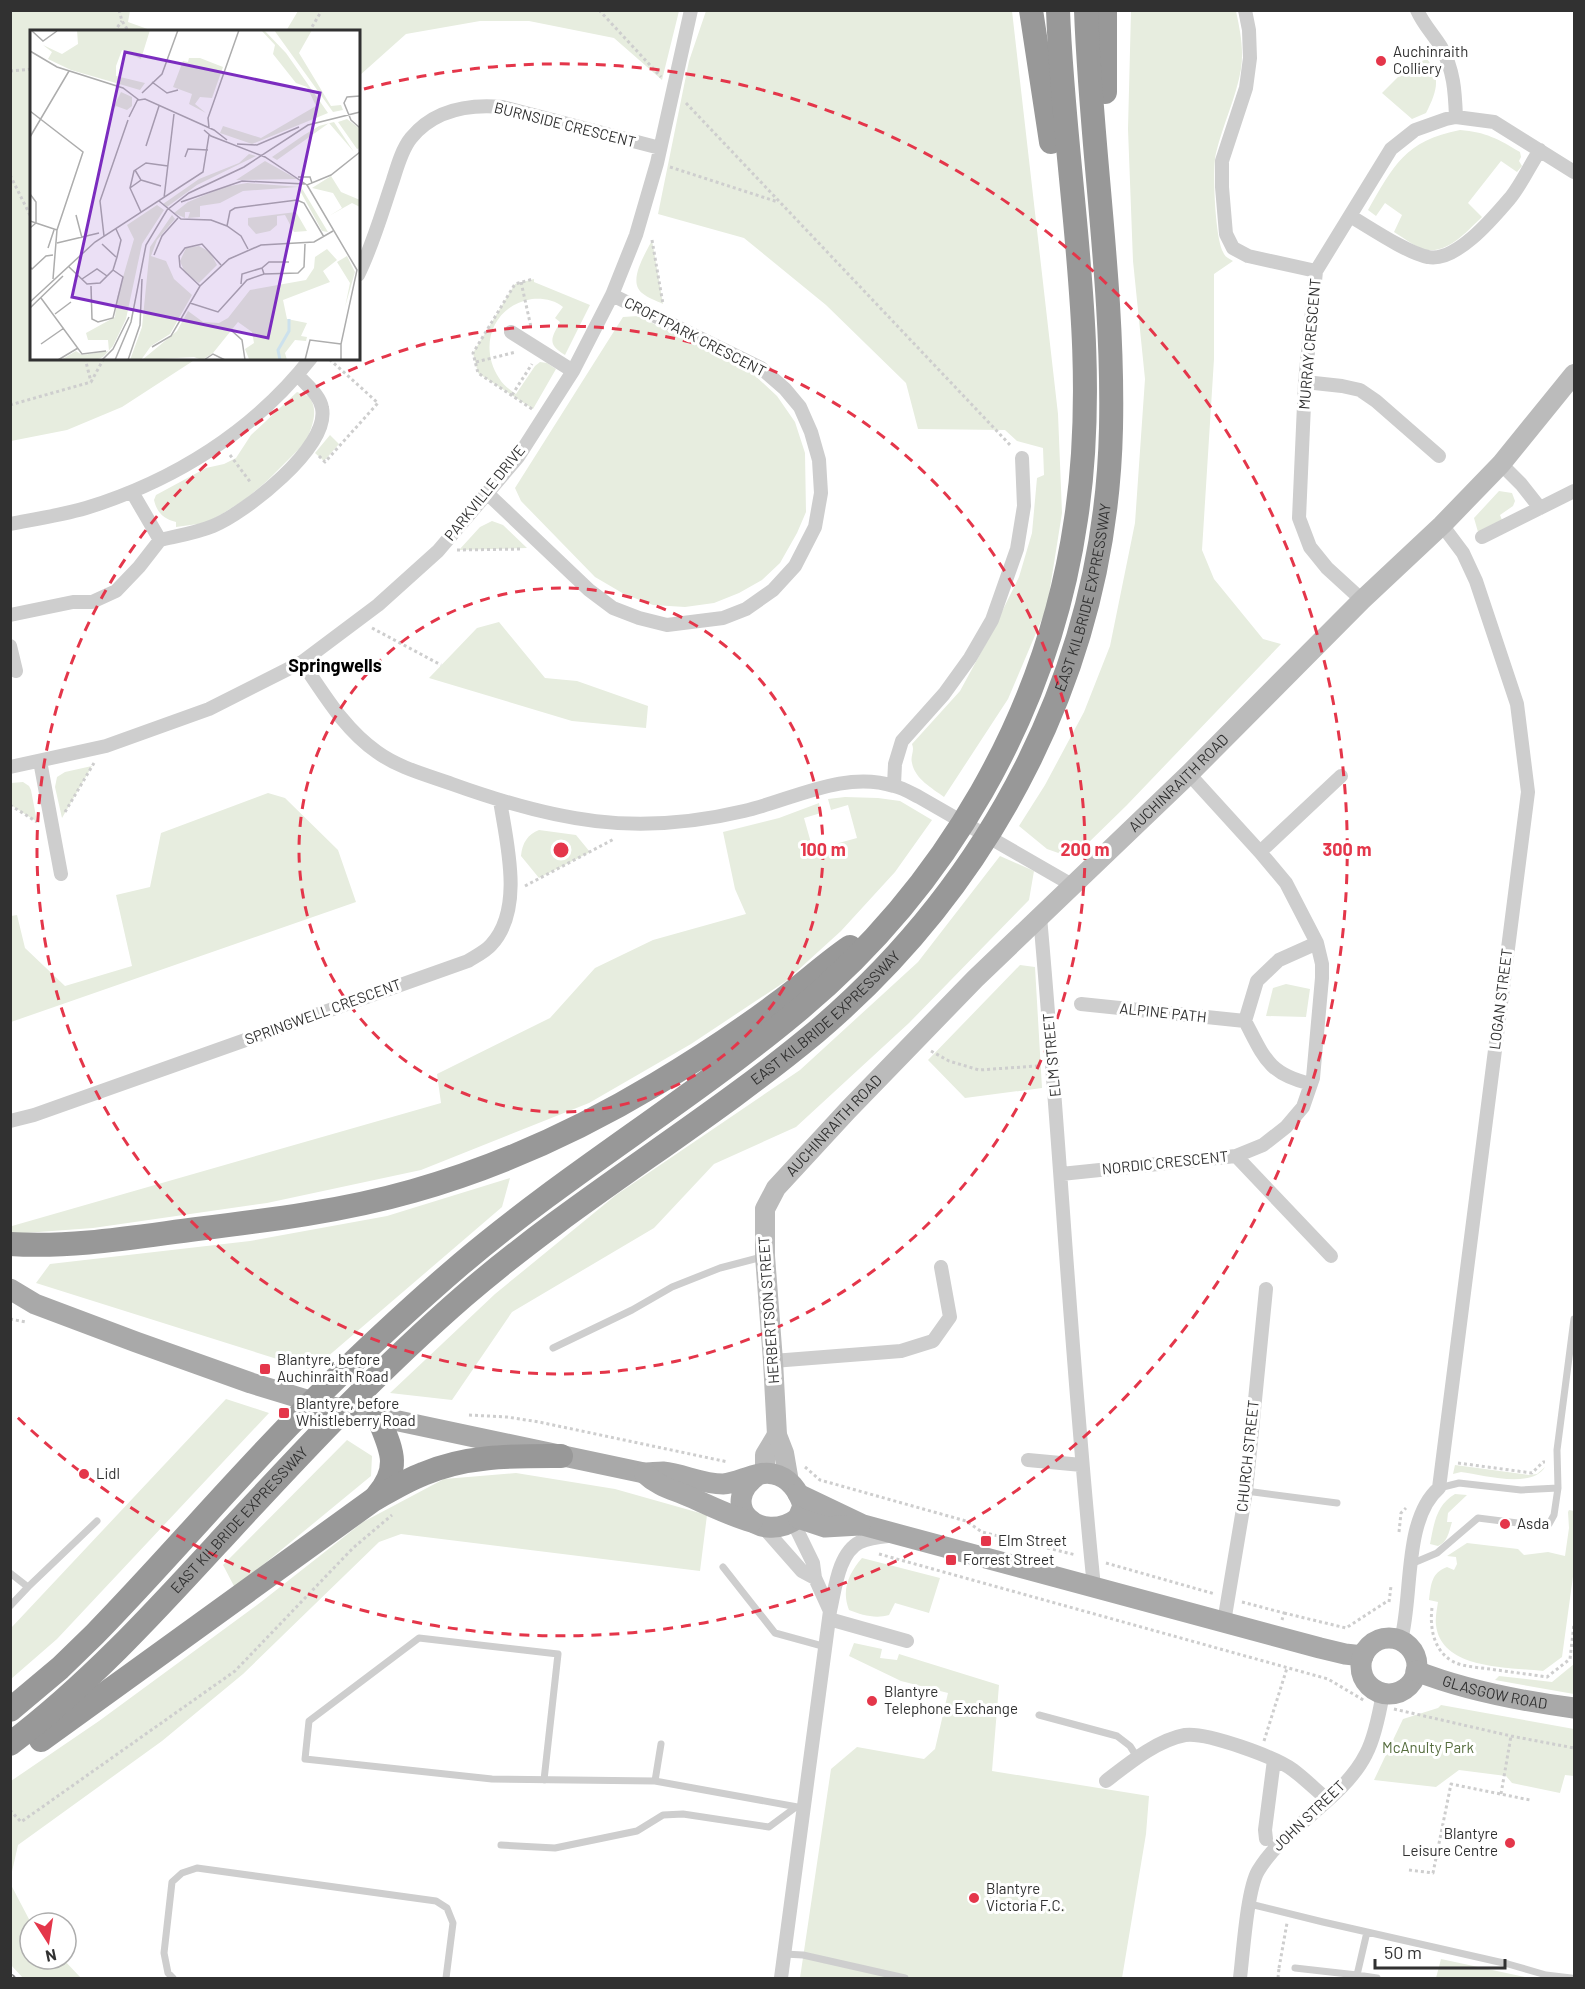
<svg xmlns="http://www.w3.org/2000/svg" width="1585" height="1989" font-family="Barlow,sans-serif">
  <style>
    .green { fill: #e7eddf }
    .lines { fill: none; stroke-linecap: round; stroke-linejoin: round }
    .path { stroke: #cecece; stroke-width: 3; stroke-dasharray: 3 3; stroke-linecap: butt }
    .lane { stroke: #cecece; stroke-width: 7 }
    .street { stroke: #cecece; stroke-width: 14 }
    .secondary { stroke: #bbb; stroke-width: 20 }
    .primary { stroke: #a9a9a9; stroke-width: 21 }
    .highway { stroke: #989898; stroke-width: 24 }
    .rail-casing { stroke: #868686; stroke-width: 7 }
    .rail { stroke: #fff; stroke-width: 4.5; stroke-dasharray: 14; stroke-linecap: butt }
    .ring { fill: none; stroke: #e4364a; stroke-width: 3; stroke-dasharray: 10 8 }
    .poi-dot { fill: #e4364a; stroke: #fff; stroke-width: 2 }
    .labels { text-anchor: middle; stroke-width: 6; stroke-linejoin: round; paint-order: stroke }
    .poi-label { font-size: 15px; fill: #313131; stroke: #fff; text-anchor: start }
    .street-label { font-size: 15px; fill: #313131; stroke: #fff }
    .park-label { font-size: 15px; fill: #566d3e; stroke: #fff }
    .quarter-label { font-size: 18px; font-weight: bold; fill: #000; stroke: #fff }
    .inset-river { fill: none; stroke: #cce1ed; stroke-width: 3 }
    .inset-road { fill: none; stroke: #adadad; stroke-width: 1.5 }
    .view { fill: #7b2cbf; fill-opacity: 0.15; stroke: #7b2cbf; stroke-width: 3 }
    .inset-edge { fill: none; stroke: #313131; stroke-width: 3 }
    .centre { fill: #e4364a; stroke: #fff; stroke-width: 3 }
    .ring-label { font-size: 18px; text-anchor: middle; font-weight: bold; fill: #e4364a; stroke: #fff; stroke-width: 6; stroke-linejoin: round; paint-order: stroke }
  </style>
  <rect width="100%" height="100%" fill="#fff"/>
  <path class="green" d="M10,11h120l-2,11 25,9 -121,1v326l164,1 -74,48 -55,23 -56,11z
    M298,11v-1l381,1 -17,69 -48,-42 -85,-17h-49l-74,13 -47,42 -1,-44 -72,-1z
    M706,11h306l46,403 4,99 -15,94 -39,92 -64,98c-12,-9 -29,-18 -32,-34 -2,-7 3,-12 0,-19l48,-53 30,-55 29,-59 13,-44 5,-55 7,-3 -1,-27 -26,-7 -12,-11 -87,-1 -12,-46 -80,-78 -82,-67 -86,-24 31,-153z
    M1131,11h105c4,19 8,38 5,58 -5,29 -18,55 -25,84 -4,16 -1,85 7,99 2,5 5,6 10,9l-19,13v85l-12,191 12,29 49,60 18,5 -154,161 -44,43 -19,7 -17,-6 -28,-23 26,-41 39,-73 26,-66 25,-123 10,-144 -12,-118 -5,-132z
    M1427,59c15,19 9,34 -1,54l-14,6 -30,-26 27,-27z
    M1460,130c26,2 38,9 60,22l1,5 -2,4 3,5 -5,6 -16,-11 -33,42 14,14c-14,13 -33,36 -55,33 -11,-2 -23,-12 -33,-18l8,-17 -17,-12 -9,13 -8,-6c26,-45 37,-69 92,-80z
    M652,240l11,64c-6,-3 -15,-6 -21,-11 -15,-12 4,-40 10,-53z
    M534,279v3l56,23 -25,50c-18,-11 -14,-16 -5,-33l-5,-4 8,-11c-8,-7 -20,-9 -31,-8 -39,6 -54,47 -33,79 4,7 11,12 17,16l19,-28 5,-4 7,1 9,6 -23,40 -55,-36 -5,-20 42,-69z
    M638,316l112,55 27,25 18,26 10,31 1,59 -9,21 -17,30 -18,17 -23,13 -25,10 -29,4 -32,-2 -29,-11 -29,-17 -74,-76 -6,-13 108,-171z
    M297,392l11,4c12,13 4,32 -3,47l-38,38 -20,17 -25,16 -17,9 -29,4v-5c-12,-3 -19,-9 -22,-22l2,-5 50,-27 18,-4 12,-6 15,-23z
    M330,435l9,9 -15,17 -9,-8z
    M1499,491l13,2 3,8 -2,5 -13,9 2,5 -24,12 -4,-14z
    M492,521l11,4 24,23 -68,2 21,-23z
    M499,622l46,56 32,3 71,25 -2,22 -74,-7 -143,-43 48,-50z
    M92,766l-30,52 -7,-31 2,-10 8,-5z
    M23,782l6,4 2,4 6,32 -26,-17v-22z
    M268,793l17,5 53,52 18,52 -345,120v-106l6,-1 8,33 40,38 67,-20 -16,-71 34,-8 11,-54z
    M845,797l33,1 22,3 32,19 -37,52 -54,59 -55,50 -95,63 -102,59 -168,67 -154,33 -174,25 -82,6 -1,-9 2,1 429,-123 -4,-29 113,-56 45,-50 58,-28 93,-26 -11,-25 -12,-57 56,-14 40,-15 2,10 -17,5 9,32 44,-12 -9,-33 -17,5 -3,-11z
    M539,830l37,5 14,17 -51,26 -18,-22c1,-13 7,-22 18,-26z
    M1000,856l34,15 -5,29 -120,123 -113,104 -82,37 -60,64 -142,84 -60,88 -62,-7 105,-99 121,-99 184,-125 118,-108z
    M1020,965l15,2 7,121 -77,10 -37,-38z
    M1286,984l24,5 -4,28 -40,-1 7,-28z
    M510,1178l-8,29 -190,163 -276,-87 14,-19 200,-23 137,-25z
    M226,1399l43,14 -212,226 -46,40v-51z
    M347,1440l25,16 -1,20 -136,112 -12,-23z
    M1455,1465l74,10 8,-1 8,-7c-13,22 -62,8 -84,5l-8,2z
    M516,1473l99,16 92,26 -7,56 -299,-37 -22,8 -136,132 -81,67 -144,104 -7,31v-95l88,-60 162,-119 102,-80 81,-43z
    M1455,1494l12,1 -19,18 -1,9h5c-3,9 -4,20 -14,24l-8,-2c4,-20 6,-39 25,-50z
    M1569,1510l5,1v58l-12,88 -19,14c-34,-4 -102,-1 -107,-46 -1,-7 1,-16 2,-23l-9,-2c2,-15 2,-27 18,-33l7,3 3,-6 -1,-7 -9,-1 20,-13 51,6 6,6 24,-3 17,4 4,-28 -1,-16z
    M862,1558l78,20 -11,35 -34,-10 -6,12c-14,4 -27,0 -40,-5 -8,-20 0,-37 13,-52z
    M854,1643l28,6 -2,9 17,2 2,-6 100,31 -7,86 157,25 -3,38 -24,144h-322l31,-209 26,-22 67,12 11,-10 13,-56 -47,-12 -52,-25z
    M1574,1664v30l-79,-14 4,-4 53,6z
    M1441,1705l133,24v47l-9,-1 -5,18 -48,-10 -6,-7 -47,-6 -23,17 -62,-7 29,-61 35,-11z
    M10,1883l21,40 -1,36h33l18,19h-58l-12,-13z
    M1441,1959l89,19h-94z"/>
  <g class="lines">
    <path class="path" d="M119,10l3,11 7,11
      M599,10l62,67
      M114,32l8,-11
      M309,32l13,-22
      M10,71l22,-2
      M686,103l326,344
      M670,167l108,35
      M10,175l22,44
      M652,240l11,64
      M521,282l10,45
      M85,358l6,24
      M476,362l40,-10
      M512,395l20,-31
      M10,405l81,-23 13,-24
      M532,409l-54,-36 -5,-20 42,-69 18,-5
      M230,455l21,28
      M319,456l6,6 53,-59 -50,-45
      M457,550l66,-1
      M372,628l69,37
      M10,805l27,17
      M65,812l29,-49
      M525,886l89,-47
      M931,1051l18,10 30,9 58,-4
      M10,1319l16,3
      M469,1415l38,2 32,5 189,40
      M1458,1463l74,10 11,-11h2
      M805,1467l15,13 146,41 16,11 94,23
      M1399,1532l2,-19 5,-5
      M879,1554l449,125 37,22
      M1106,1563l109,31
      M1242,1602l42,11 -2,7
      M1389,1602l2,-16
      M1432,1608c-3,24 4,50 30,57 9,2 19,3 28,4 19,3 38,5 57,8l23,-18 4,-35
      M1284,1613l62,15 40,-26
      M1394,1709l117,27 63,12
      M1264,1741l23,-73
      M1501,1794l10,-58
      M10,1810l11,12 214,-151 118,-123 39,-33
      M1409,1870l24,3 18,-89 79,16
      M1279,1968l8,-45
      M1278,1978l1,-10"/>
    <path class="lane" d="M553,1348l79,-38 40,-23 48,-19 42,-11
      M1439,1488l20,-5 62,7 37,-2
      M1246,1491l91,12
      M1411,1564l26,-11 41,-35 64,8 7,-2 5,-9 4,-27 -1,-38 17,-131
      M723,1567l52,66 51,14
      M10,1573l18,14 69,-66
      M10,1606l18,-19
      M1039,1715l78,21 13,10 7,11
      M544,1780l14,-126 -139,-16 -110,83 -4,38 187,20 163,2 148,27
      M655,1781l6,-37
      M501,1845l54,3 82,-17 26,-16 20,-1 86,13 27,-20
      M1250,1904l73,18 185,42 38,11 25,3
      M1367,1932l-10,43 20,3
      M784,1954l19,1 102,23
      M1295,1968l62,7
      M173,1978l-5,-5 -4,-20 8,-71 10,-9 15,-5 239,33 11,7 6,15 -7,55"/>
    <path class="street" d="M1245,10l4,20 1,28 -4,30 -24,73v26l4,47 7,14 15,8 68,15
      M1417,10c6,14 16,24 24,37 13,23 14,45 15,70
      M1350,216c19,11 57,37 78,41 28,6 66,-40 83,-60 11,-14 19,-32 29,-47
      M358,275c15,-30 24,-63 35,-95 4,-13 9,-31 18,-42 23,-28 57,-34 91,-31l158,41
      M511,332l62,39
      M1305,382l37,4 18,4 16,11 63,55
      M1501,464l20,20 19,24
      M488,494l101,96 24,18 26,10 28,7 56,-7 23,-9 27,-19 22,-24 20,-39 6,-34 -2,-33 -8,-28 -11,-25 -15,-18 -24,-21 -149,-73
      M10,524c26,-5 52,-9 76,-16 88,-27 168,-77 225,-150
      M1482,537l92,-46
      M160,540c17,-4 36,-7 53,-14 32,-13 117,-79 109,-118 -2,-13 -16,-23 -24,-33
      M1362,600l-35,-32 -17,-21 -11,-29 6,-136 11,-111 75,-122 24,-19 31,-11 10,-2 38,5 80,50
      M10,615l63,-13h19l24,-11 23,-24 21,-27 -28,-48
      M10,646l6,25
      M302,662c22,32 42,67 75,90 22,16 50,23 75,32 103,37 183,53 292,27 48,-11 100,-41 150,-25 9,2 17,7 25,11l153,88
      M40,761l21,113
      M10,767l96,-21 103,-37 93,-47 76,-57 60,-54 80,-94 55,-86 39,-76 24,-60 21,-72 34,-153
      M894,785l1,-21 7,-23 42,-47 26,-36 22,-38 25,-71 7,-43 -2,-48
      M1260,852l81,-76
      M1040,917c20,223 31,447 54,670
      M1081,1004l164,17
      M1311,1084c-43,-10 -47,-27 -66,-63l12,-40 22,-21 38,-17
      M10,1121l24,-6 434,-154c8,-5 18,-10 23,-16 33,-35 16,-101 9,-144
      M1236,1156l95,100
      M1061,1174l175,-18 27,-11 23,-18 17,-20 10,-29 9,-100v-14l-5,-21 -31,-60 -26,-31 -71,-78
      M773,1361l128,-10 32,-10 17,-24 -9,-50
      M1028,1460l54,5
      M764,1528l38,43 13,7
      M830,1611c5,-21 8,-58 30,-69 9,-4 18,-5 28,-6
      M829,1619l78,22
      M1224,1622l22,-131 20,-202
      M1401,1640c12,-44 2,-121 38,-152l89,-696 -11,-88 -41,-123 -13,-28 -21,-28
      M1106,1781c22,-17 51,-41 79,-46 22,-3 90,22 108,35 12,9 23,20 35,30
      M1266,1839l-1,-9 9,-70
      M781,1978l49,-367 -15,-33 -2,-15 -20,-41
      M1240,1978c3,-24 7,-88 18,-107 27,-45 85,-71 108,-117 8,-15 14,-44 17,-61"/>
    <g class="secondary">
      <path d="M765,1473v-18l12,-20"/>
      <path id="s1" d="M789,1482l-5,-29 -7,-18 -4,-74 -8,-105v-47l11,-21 72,-78 127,-131 214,-205 173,-174 80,-75 59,-61 73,-90"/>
    </g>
    <g class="primary">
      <path d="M10,1289l25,15 101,38 115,41 72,22 321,68c6,0 13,-1 19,-1 20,2 39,12 60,12 16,-1 34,-14 50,-10 16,3 26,17 30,32l-5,12c-37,28 -82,-13 -40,-43"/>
      <path d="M644,1473c15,14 28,16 46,24 21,9 40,19 62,25"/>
      <path d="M798,1494l65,31 457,123 25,6 18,2"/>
      <path d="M798,1518l27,9 35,-2"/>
      <circle cx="1389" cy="1666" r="28"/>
      <path id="s2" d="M1416,1671c51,20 105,30 158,37"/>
    </g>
    <g class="highway">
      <path d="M1031,10l20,132"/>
      <path d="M1105,92v-82"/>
      <path d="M10,1244c63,4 125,-7 187,-15 73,-9 146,-18 216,-38 85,-24 168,-62 243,-107 42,-25 83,-52 122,-81 25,-18 47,-39 72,-56"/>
      <path d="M377,1496c25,-29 14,-47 1,-79"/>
      <path d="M10,1710l50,-42 35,-34c76,-78 146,-162 223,-238 46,-45 94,-90 143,-132 106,-90 227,-162 334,-251 151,-124 253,-301 281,-494 26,-169 -12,-340 -18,-509"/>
      <path d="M41,1740l332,-240c16,-9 32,-19 50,-26 44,-19 91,-18 138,-18"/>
      <path id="s3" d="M10,1744c82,-62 151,-139 221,-215 74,-80 150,-161 233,-233 111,-96 239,-170 352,-264 179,-152 290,-368 295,-604 3,-140 -20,-278 -25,-418"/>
    </g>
    <g class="rail-casing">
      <path id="rail" d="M10,1977l2,1"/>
    </g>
    <use href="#rail" class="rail"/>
  </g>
  <g class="ring">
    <circle cx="561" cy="850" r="262"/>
    <circle cx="561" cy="850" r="524"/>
    <path d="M364 89A786 786 0 1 1 15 1415"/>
  </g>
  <g class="poi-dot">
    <circle cx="1381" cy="61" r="6"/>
    <rect x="259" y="1363" width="12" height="12" rx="3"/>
    <rect x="278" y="1407" width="12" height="12" rx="3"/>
    <circle cx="84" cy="1474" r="6"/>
    <circle cx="1505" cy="1524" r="6"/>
    <rect x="980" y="1535" width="12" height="12" rx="3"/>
    <rect x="945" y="1554" width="12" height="12" rx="3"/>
    <circle cx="872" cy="1701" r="6"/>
    <circle cx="1510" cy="1843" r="6"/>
    <circle cx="974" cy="1898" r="6"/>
  </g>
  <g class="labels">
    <g class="poi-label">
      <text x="1393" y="57">Auchinraith<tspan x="1393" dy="17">Colliery</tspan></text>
      <text x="277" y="1365">Blantyre, before<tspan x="277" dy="17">Auchinraith Road</tspan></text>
      <text x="296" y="1409">Blantyre, before<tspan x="296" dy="17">Whistleberry Road</tspan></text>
      <text x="96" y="1479">Lidl</text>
      <text x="1517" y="1529">Asda</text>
      <text x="998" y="1546">Elm Street</text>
      <text x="963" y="1565">Forrest Street</text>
      <text x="884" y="1697">Blantyre<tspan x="884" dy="17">Telephone Exchange</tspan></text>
      <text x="1498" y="1839" text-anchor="end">Blantyre<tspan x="1498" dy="17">Leisure Centre</tspan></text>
      <text x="986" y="1894">Blantyre<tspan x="986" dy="17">Victoria F.C.</tspan></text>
    </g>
    <g class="street-label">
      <text transform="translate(565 125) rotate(14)" y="5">BURNSIDE CRESCENT</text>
      <text transform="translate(695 337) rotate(27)" y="5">CROFTPARK CRESCENT</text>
      <text transform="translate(1310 344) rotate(-85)" y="5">MURRAY CRESCENT</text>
      <text transform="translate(485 493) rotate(-51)" y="5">PARKVILLE DRIVE</text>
      <text dy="5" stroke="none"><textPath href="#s3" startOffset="1599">EAST KILBRIDE EXPRESSWAY</textPath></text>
      <text dy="5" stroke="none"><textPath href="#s1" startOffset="870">AUCHINRAITH ROAD</textPath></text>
      <text transform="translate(1501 999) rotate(-83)" y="5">LOGAN STREET</text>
      <text transform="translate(323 1012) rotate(-20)" y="5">SPRINGWELL CRESCENT</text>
      <text transform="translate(1163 1013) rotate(6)" y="5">ALPINE PATH</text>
      <text dy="5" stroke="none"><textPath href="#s3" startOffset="1095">EAST KILBRIDE EXPRESSWAY</textPath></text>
      <text transform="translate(1052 1055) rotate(-95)" y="5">ELM STREET</text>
      <text dy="5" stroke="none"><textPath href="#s1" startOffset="384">AUCHINRAITH ROAD</textPath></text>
      <text transform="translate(1165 1163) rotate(-6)" y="5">NORDIC CRESCENT</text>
      <text transform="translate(769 1310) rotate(-94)" y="5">HERBERTSON STREET</text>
      <text transform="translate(1248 1456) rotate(-84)" y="5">CHURCH STREET</text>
      <text dy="5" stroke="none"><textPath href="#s3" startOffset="321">EAST KILBRIDE EXPRESSWAY</textPath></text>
      <text dy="5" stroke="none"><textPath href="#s2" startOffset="82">GLASGOW ROAD</textPath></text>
      <text transform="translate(1309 1816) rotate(-44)" y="5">JOHN STREET</text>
    </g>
    <g class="park-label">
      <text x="1428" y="1753">McAnulty Park</text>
    </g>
    <g class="quarter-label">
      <text x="335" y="672">Springwells</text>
    </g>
  </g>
  <g transform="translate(30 30)">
    <rect width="330" height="330" fill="#fff"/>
    <path d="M47,0h73l-9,29 -19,-9 -6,16v10l29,7 -5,7 -69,-20 -23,-11 4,-7 -9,-7 19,9 16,-10zM231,0h3l22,23 42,60 -76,31 -32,-11 3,-7 38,12 55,-32 -9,-19 -11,-4 -23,-29 2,-9zM244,0h38l-13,23 32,53 10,-1 2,5 -10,2zM159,28h11l23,9 -11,31 -12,-1 -5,7 11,9 -17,-9 3,-10 -19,-7 10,-26 5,1zM91,62l11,5v9l-5,4 -11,-4 -4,4zM317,89l13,10v19l-3,1 -19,-27zM304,92l20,30 -25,-29 -52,37 -5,-3 32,-22 15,-9 11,-3zM219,124l7,2 -59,29 -30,22 -4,-3 36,-25 40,-16zM235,131l32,18 -61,1zM301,146l10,16 19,8v7l-8,-4 -23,13 13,-8 -9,-15 -21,-5zM217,153l54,4 27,45 -6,-1 -24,-44 -55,4 -23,12 -20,3v11l-12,1 2,-6h-5v6l-11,-5 14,-11 36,-15zM127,175l7,5 -22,34 -16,75 -13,27 -10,11 -5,2 -37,1 15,-9 6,4 27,-4 -1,-11h-20l-2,-7 29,-16 2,-19 17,-59 -7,-14zM266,182l11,19 -13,1 -9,-17 -8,1v9l-7,6 -14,3 -8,-9v-7zM142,185l3,4 -18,21 -6,16 15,5 8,18 18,16 -22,39 -19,12 -10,14h-11l12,-33 8,-80zM169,216l11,6 7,13 -18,18 -14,-10 -5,-12 6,-13zM297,219l10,11 -14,11 7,11 -47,18 4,19 20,4 -6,13 6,1 -1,4 -11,-1 -10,13 2,7 -38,-1 -4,-10 9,-6 -2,-11 -14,-10 -25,31 -11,7 -8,-3 -52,3 35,-29 11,-20 15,11 16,1 9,-5 22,-28 56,-10 8,-12 1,-11zM317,226l8,16 -10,35 5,-24 -13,-21z" fill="#e7eddf"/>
    <path class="inset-river" d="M250,330l-2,-10 11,-19v-12"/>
    <path class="inset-road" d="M2,1l11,10 14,-10M0,21l27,16 66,21 16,12 6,-1 69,31 13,10M122,52l15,11 11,-3M112,63l20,-19 16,-44M330,66l-13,1 -3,6 7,17 9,8M0,81l53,41 -26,78 -4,49M99,87l9,-18M179,98l-1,-10 31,-88M174,100l7,6 54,21 42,28 24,-10 29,-23M0,107l39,-66M207,114l20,1 42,-18M116,116l13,-40M155,127l3,-8 20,1M268,147h12l2,6M111,150l20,6M277,155l50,85 -16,74v16M100,158l11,-8 -6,-10M0,164l6,8v21l-6,5M134,168l10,-84M129,171l22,18 30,1 16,6 14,10 7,13M151,172l61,-21 63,3M111,182l-11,-24 4,-17 12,-8 22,3M46,185l6,23M0,191l27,9M197,196l3,-15 5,-3 62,-8 7,3 20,34M74,206l-4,-35 28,-81M27,213l42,-10M72,214l14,13M18,218l6,-18M124,225l8,-19 16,-18M38,236l19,18 13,-1 13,-13 4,-13 4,-17 -5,-11M0,237l2,2 14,-13 7,-1M234,244l-2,-6 7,-6h20M52,249l15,-10 10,7M211,254l1,-10 20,-6M61,256l1,33 6,3 15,-4 10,-41 -10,-7M170,256l-20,-19 -1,-11 6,-8 17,-4 19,21M11,268l41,56 24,-3M0,272l65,-60 108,-70 6,-37M160,273l28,9 29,-32 17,-6 34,-1 6,-6 1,-23M0,278l33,-32M25,284l16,-12M202,301l10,9 3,20M11,314l23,-16M122,317l19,-11 29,-50 29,-27 32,-14 53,-3 19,-11M28,330l20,-12M72,330l11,-11 16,-32M85,330l16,-38 15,-77 21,-35 22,-17 55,-26 64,-42 52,-13M98,330l12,-35 2,-46M174,330l9,-6 12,6M275,330l5,-20 31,4"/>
    <path class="view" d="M95,22l195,41 -52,245 -196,-41z"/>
    <rect width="330" height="330" class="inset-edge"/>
  </g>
  <circle cx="561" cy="850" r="9" class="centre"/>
  <g class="ring-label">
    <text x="823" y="856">100 m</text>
    <text x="1085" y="856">200 m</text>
    <text x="1347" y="856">300 m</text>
  </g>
  <rect width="1585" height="1989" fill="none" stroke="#313131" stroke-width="24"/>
  <g transform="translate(48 1941) rotate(168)"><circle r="28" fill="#ffffff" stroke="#adadad" stroke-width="1.5"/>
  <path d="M0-4.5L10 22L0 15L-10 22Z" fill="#e4364a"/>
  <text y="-9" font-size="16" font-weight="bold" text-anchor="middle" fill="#313131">N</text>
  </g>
  <path d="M1375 1959v9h130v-9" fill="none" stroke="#313131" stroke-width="3"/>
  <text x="1384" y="1959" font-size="18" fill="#313131" stroke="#ffffff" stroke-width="4.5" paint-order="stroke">50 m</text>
</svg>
